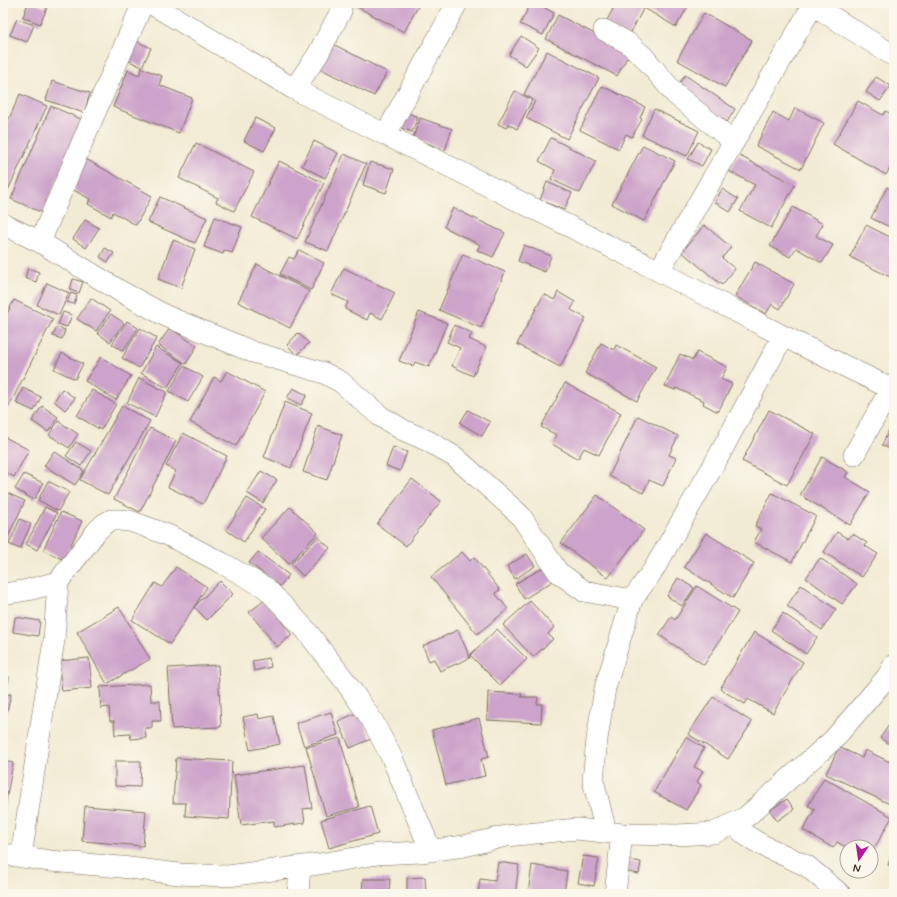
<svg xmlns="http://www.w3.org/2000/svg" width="897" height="897" font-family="Mynerve,sans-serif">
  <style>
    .building { fill: #cca3ca }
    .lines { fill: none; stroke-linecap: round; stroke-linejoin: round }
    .minor-casing { stroke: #7b6e5e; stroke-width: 22 }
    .minor { stroke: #fff; stroke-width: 21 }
  </style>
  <rect width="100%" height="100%" fill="#fbf7ec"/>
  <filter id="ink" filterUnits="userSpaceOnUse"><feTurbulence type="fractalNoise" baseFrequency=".025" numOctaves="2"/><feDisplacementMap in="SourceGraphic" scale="8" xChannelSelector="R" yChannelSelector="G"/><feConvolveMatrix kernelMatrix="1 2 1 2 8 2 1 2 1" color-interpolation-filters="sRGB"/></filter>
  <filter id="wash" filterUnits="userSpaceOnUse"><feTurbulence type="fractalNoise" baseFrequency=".012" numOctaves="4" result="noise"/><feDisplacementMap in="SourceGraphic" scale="16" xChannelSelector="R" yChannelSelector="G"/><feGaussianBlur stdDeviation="0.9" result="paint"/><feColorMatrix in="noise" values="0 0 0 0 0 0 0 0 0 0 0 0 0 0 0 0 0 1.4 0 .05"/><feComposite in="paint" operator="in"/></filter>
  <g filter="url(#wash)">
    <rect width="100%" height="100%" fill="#f2ebd4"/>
    <g id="blocks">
      <path class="building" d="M28,3h6l13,5 -7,16 -17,-7z
        M350,3h70l-16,29z
        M531,3h5l18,10 -11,22 -23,-11z
        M616,3h16l11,6 -14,27 -24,-12z
        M636,3h54l-14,24z
        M704,13l48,27 -27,47 -48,-27z
        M558,15l72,37 -13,24 -71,-37z
        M17,19l17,6 -7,17 -17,-7z
        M521,36l18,12 -13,18 -17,-11z
        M134,40l17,8 -9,19 -17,-8z
        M331,43l56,29 -13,24 -55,-28z
        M547,51l52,27 -32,61 -41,-21 9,-17 -11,-7z
        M142,68l20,8 -3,9 33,13 -13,35 -66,-26 15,-37 11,5z
        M685,75l50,34 -8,13 -51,-34z
        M876,77l15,9 -11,15 -14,-9z
        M52,81l38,12 -6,20 -38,-13z
        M602,86l43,21 -5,11 2,1 -10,18 -6,-3 -7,15 -39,-19z
        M515,91l17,9 -15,29 -9,-5 -2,4 -8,-4z
        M20,94l27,12 -44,95v-69z
        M858,101l25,14 3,-4 8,5v45l-8,14 -53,-31z
        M51,106l32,14 -40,93 -32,-14z
        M795,108l29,15 -23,46 -45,-23 17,-34 16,9z
        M654,109l45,22 -12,25 -45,-21z
        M402,111l16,6 -6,15 -16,-6z
        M255,118l21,10 -12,23 -20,-10z
        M420,118l32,11 -7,21 -32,-12z
        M551,138l45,23 -16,32 -29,-14 4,-9 -16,-9z
        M314,141l24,12 -13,25 -23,-12z
        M698,142l13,7 -9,17 -14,-7z
        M196,143l58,29 -20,39 -18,-9 2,-4 -39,-20z
        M643,145l32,16 -31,60 -32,-17z
        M344,154l22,10 -38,87 -23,-9z
        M738,155l57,30 -24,43 -31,-17 15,-26 -26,-14z
        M84,158l68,38 -16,29 -23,-13 -2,5 -23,-13 2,-5 -22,-12z
        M279,161l45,22 -27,56 -45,-22z
        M370,162l24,7 -8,24 -23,-8z
        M547,182l25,11 -8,17 -24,-10z
        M887,187l7,4v38l-23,-11z
        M722,189l16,10 -8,13 -15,-10z
        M160,197l47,21 -12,25 -47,-21z
        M793,207l30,17 -7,12 17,9 -11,18 -26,-15 -6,9 -20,-11z
        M453,208l52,25 -12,24 -16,-7 3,-5 -36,-18z
        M215,217l27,10 -10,26 -8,-3 -1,4 -19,-7z
        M85,220l14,8 -13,20 -13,-9z
        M704,225l27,22 -9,11 13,11 -13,16 -40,-33z
        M866,225l28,14v40l-44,-22z
        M173,240l22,9 -14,39 -23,-9z
        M524,245l27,11 -6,16 -27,-11z
        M105,248l9,5 -6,9 -8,-5z
        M299,250l25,13 -13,27 -31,-16 9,-17 5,2z
        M463,254l42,18 -24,56 -42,-18z
        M755,262l39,22 -14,25 -8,-5 -6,10 -31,-18z
        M257,264l52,27 -19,37 -52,-26z
        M28,268l11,4 -3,10 -11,-4z
        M344,268l51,25 -13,26 -12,-6 -3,7 -22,-11 3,-7 -17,-8z
        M73,279l10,3 -4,11 -9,-3z
        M47,283l22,10 -10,22 -22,-10z
        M558,292l17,10 -4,8 15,8 -26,49 -43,-23 27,-50 10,6z
        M71,293l6,2 -3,9 -7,-2z
        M91,298l19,13 -14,20 -19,-12z
        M14,300l39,19 -50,99v-97z
        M63,312l9,3 -5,12 -9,-3z
        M419,312l28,11 -18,44 -14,-5 -2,4 -14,-5z
        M111,314l13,9 -14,19 -13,-9z
        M127,321l11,7 -15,23 -11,-7z
        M454,325l18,8 -3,6 17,8 -13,29 -21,-10 8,-18 -13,-6z
        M57,327l8,3 -3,9 -9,-3z
        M140,328l17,10 -18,30 -17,-10z
        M170,328l27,18 -11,18 -28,-19z
        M298,333l11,10 -12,12 -10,-10z
        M601,343l13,7 2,-5 40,22 -19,34 -52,-28z
        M156,347l27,16 -16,25 -26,-15z
        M697,352l30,15 -6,12 11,5 -14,28 -15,-8 1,-3 -28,-13 -1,2 -10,-4 15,-32 13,6z
        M62,353l21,11 -8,15 -21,-10z
        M101,357l30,19 -15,24 -31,-19z
        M184,366l19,11 -15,25 -19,-11z
        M227,371l38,21 -29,54 -46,-24 24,-45 7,4z
        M139,378l28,14 -12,25 -28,-14z
        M565,383l56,30 -22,42 -15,-7 -6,11 -26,-15 5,-9 -16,-8z
        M23,388l18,9 -7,14 -18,-8z
        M293,388l14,7 -6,10 -14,-7z
        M62,389l13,9 -10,12 -11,-9z
        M92,390l24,14 -15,26 -24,-14z
        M285,402l27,11 -21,55 -27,-11z
        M42,406l16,11 -10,15 -16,-11z
        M122,406l28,15 -42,74 -28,-15z
        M468,410l22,12 -8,14 -22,-13z
        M769,410l46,24 -28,51 -45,-24z
        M638,416l40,20 -9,19 7,3 -13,28 -14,-6 -6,13 -34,-17z
        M58,421l20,13 -9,14 -20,-13z
        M318,426l24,9 -15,45 -24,-8z
        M150,428l26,13 -36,71 -26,-13z
        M889,430l5,2v19l-12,-6z
        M183,433l44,23 -24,48 -35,-17 8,-16 -10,-5z
        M3,436l26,14 -15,27 -11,-6z
        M76,442l15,9 -10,15 -15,-10z
        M393,447l14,5 -7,19 -14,-5z
        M54,451l30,20 -9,14 -31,-19z
        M822,457l26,15 -3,5 25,15 -20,33 -50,-30z
        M261,471l16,9 -14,23 -16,-10z
        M24,474l19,9 -9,17 -19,-11z
        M412,479l29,22 -35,45 -29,-22z
        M48,481l21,11 -11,19 -20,-11z
        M3,491l22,10 -20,42 -2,-1z
        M772,493l44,23 -24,46 -38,-20 7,-13 -6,-3z
        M597,495l47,35 -36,48 -47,-35z
        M247,498l18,11 -21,33 -18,-12z
        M45,507l12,6 -20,37 -11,-6z
        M290,507l28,26 -29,31 -28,-26z
        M61,512l21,9 -18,39 -21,-10z
        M20,519l11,5 -11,25 -11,-5z
        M837,532l11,7 5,-5 14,9 -2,3 13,8 -16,23 -38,-25z
        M706,533l48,30 -21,35 -49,-31z
        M318,537l12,11 -27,28 -12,-12z
        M258,552l31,23 -9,11 -31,-23z
        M462,552l8,9 4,-4 26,33 -5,3 13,16 -31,25 -46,-57z
        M527,554l8,12 -20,13 -8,-13z
        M820,558l37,26 -15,20 -36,-26z
        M176,567l31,20 -13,20 26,-26 13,13 -26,26 -13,-13 -24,37 -38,-24 23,-37 7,4z
        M544,567l9,14 -29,18 -9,-15z
        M678,578l16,10 -12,18 -15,-10z
        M801,585l35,24 -14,21 -35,-24z
        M697,586l41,26 -34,53 -45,-30 12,-18 4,3z
        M265,600l27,35 -15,12 -28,-35z
        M530,601l24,26 -6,7 5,5 -20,18 -30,-32z
        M119,607l31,52 -43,25 -30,-52z
        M783,613l34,24 -11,17 -35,-24z
        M15,617l25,4 -2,15 -25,-4z
        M497,629l30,30 -27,26 -30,-30z
        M458,630l12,28 -30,13 -6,-12 -5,2 -6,-15z
        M754,632l49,30 -30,51 -25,-14 -3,5 -25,-15z
        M89,658l3,30 -30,3 -4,-30z
        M269,658l2,9 -17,4 -2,-10z
        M218,665l3,62 -49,2 -4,-61z
        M3,675l6,2 -2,9h-2l-2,7z
        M150,684l1,17h9l1,20h-9v7h-7l1,10 -15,1 -1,-5 -15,1 -1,-14h-4l-1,-14 -8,1 -1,-21z
        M488,692l34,2 -1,3h17l-1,7h5l-1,19 -54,-3z
        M11,694l-6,26 -2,-1v-24z
        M713,697l39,25 -24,37 -40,-25z
        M331,712l7,23 -34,11 -8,-23z
        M359,712l12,27 -21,9 -12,-27z
        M258,714l1,5 15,-3 6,28 -30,6 -7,-33z
        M479,718l10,39 -8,2 4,17 -39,9 -14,-55z
        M894,718v29l-14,-9z
        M686,737l18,11 -10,19 9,4 -6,11 4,3 -15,25 -32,-18z
        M340,738l19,69 -33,9 -20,-69z
        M839,747l23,11 3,-8 29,14v42l-68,-32z
        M176,758l56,3 -3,58 -44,-3 1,-13h-13z
        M3,761l10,2 -9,48h-1z
        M115,761h26l-1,26 -25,-1z
        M305,765l7,43 -9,1 2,14 -31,4v-6l-33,4 -7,-50z
        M824,778l68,39 -21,37v-7l-24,1 -10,-6 -4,6 -30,-18 12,-21 -7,-3z
        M787,799l7,10 -17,12 -7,-11z
        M85,806l61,5 -3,35 -61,-5z
        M370,806l8,28 -49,14 -8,-28z
        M894,847v20l-6,-2z
        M583,856l16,2 -5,28 -16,-3z
        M630,860l11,2 -2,12 -11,-2z
        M498,862l21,3 -4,29 -37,-1 2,-14 15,2z
        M532,865l35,6 -3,23h-36z
        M425,877l1,17h-19v-16z
        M363,879h27l-1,15h-27z"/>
    </g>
  </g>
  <g filter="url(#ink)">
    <use href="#blocks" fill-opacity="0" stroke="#7b6e5e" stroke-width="1"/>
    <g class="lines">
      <g class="minor-casing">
        <path id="minor" d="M150,3l144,86 365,182 124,65 111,54
          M810,3l84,53
          M604,30l24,13 15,13 32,38 59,48
          M294,89l23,-33 24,-45
          M386,134l71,-131
          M3,224l37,18 80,49 46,25 87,36 71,21 17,9 39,34 23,14 25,11 27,16 65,58 38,57 26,19 48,9
          M40,242l47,-111 56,-128
          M659,271l154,-266
          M854,455l37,-67
          M3,594l25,-4 30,-8
          M733,824l14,12 15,9 45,21 33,28
          M606,832l-13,-52 4,-41 8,-51 27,-88 22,-31 62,-108 67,-125
          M3,854l47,7 71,6 58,7 49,2 91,-12 59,-10 43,-2 43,-6 42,-10 71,-7 45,5 55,1 37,-2 32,-16 88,-78 53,-62 7,-12
          M21,857l33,-217 4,-58 38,-50 8,-8 7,-4h8l11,1 38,14 54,28 44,25 39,41 40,52 27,39 20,38 39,93
          M298,894l2,-27
          M615,894l7,-60"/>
      </g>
      <use href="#minor" class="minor"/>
    </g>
  </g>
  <rect width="897" height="897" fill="none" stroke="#fbf7ec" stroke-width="16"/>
  <g transform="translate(859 859) rotate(193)"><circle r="19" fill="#fbf7ec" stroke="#aea59a"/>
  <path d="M0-3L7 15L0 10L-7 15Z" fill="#b5179e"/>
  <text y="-6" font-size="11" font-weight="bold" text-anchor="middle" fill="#3b2a1e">N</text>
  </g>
</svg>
